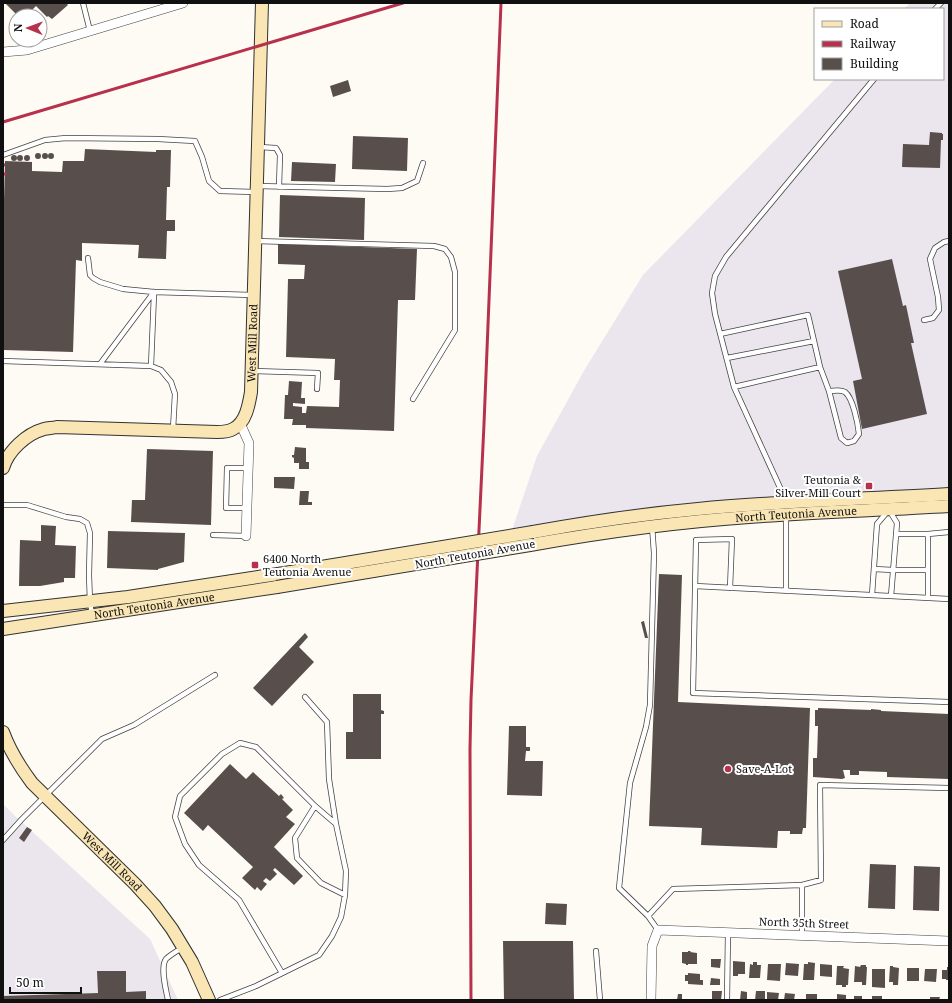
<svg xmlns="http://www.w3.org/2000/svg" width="952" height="1003" font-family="'Noto Serif',serif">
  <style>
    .industrial { fill: #ebe5ee }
    .building { fill: #584f4d }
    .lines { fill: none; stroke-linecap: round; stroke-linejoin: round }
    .lane-casing { stroke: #434343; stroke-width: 6 }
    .street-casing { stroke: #434343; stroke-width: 10 }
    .secondary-casing { stroke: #323232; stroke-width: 14 }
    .lane { stroke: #fff; stroke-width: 4.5 }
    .street { stroke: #fff; stroke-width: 9 }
    .secondary { stroke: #f9e6b4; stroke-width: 12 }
    .rail { stroke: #b7314d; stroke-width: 3 }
    .secondary-bridge-casing { stroke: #323232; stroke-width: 14; stroke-linecap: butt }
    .secondary-bridge { stroke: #f9e6b4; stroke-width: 12 }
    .poi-dot { fill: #b7314d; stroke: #fff; stroke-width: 1.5 }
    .labels { text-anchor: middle; stroke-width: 4; stroke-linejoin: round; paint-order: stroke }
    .street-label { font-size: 11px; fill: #101010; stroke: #fff }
    .poi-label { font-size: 11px; fill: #101010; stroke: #fff; text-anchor: start }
  </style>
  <rect width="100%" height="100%" fill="#fefaf4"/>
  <path class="industrial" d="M910,3h39v491l-163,8 -276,34 27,-80 48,-87 58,-94 192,-196h108v-70h-39z
    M3,804l10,10 137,125 28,61h-175z"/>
  <path class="building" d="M5,3h61l2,2 -16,14 -4,-3 -1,1 -11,-11 -10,10 -3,-1 -1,1h-4z
    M348,80l3,11 -18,6 -3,-11z
    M930,132l12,1v1h1v6h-2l-1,28 -38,-1 1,-23 26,1z
    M353,136l55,2 -1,33 -55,-2z
    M85,149l71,3v-2h15l-1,37h-3l-1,33h9v11h-8l-1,28 -28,-1 1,-13 -57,-2v18l-6,-1 -3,92 -70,-2v-111l2,-78 27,1v9l30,1 1,-11h21z
    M42 156a3 3 0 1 1 6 0a3 3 0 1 1-6 0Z
    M48 156a3 3 0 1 1 6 0a3 3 0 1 1-6 0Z
    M35 156a3 3 0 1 1 6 0a3 3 0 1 1-6 0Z
    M24 158a3 3 0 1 1 6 0a3 3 0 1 1-6 0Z
    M17 158a3 3 0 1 1 6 0a3 3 0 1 1-6 0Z
    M11 158a3 3 0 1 1 6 0a3 3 0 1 1-6 0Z
    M292,162l44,2 -1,18 -44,-1z
    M280,195l85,3 -1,42 -85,-3z
    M278,244l139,5 -2,51h-17l-4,131 -88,-3v-3h-14l1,-6h-9l1,-24h3l1,-14 13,1 -1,16h4v6l-12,-1v3l9,1v6h4l1,-7 32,1 1,-27h-6l1,-21 -49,-2 2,-78h16l1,-14 -27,-1z
    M892,259l11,47 3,-1 8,38h-3l16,71 -65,15 -9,-48 9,-2 -24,-108z
    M295,447l11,1v14h3v7h-10v-6h-5v-5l-2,-1v-2h2z
    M147,449l66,2 -2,74 -80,-3 1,-22h13z
    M274,477h21l-1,12 -20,-1z
    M300,491h9l-1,11h4v3h-13z
    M41,525l15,1 -1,19 21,1 -1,32h-11v4l-24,4h-21l1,-46 21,1z
    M108,531l77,2 -1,29 -26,7v1l-51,-2z
    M659,574l23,1 -4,127 132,6 -4,119v1h-3l-1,6h-12v-3h-12l-1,17 -76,-3 1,-17 -53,-2z
    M644,621l4,17h-3l-4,-16z
    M305,633l3,4 -9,10 15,15 -42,44 -19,-18z
    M353,694h28v16l3,1v3h-3v45h-35v-27h7z
    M818,708l53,2v-1l10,1v1l68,3v65l-62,-2v-5l-28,-1v4h-9v-5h-7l2,8 -3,1 -29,-2v-19h4l1,-32h-3v-16h3z
    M509,726h17v21h4v4h-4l-1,10h18l-1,35 -35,-1z
    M230,764l16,15 7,-7 26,24 2,-2 3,4 -2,1 11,11 -7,7 9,7 -21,23 29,29 -9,9 -19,-17 -2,2 4,4 -7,7 -4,-3 -3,3 4,3 -6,7 -4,-4 -2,3 -13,-12 11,-11 -45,-42 -5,6 -19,-18z
    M27,827l5,3 -8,12 -5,-4z
    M870,864l26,1 -1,44 -27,-1z
    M914,866l26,1 -1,44 -26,-1z
    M546,903l21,1 -1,21 -21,-1z
    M503,941h70l1,59h-70z
    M688,951h3l-1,1 7,1v11h-9v1h-2v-1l-4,-1v-11h6z
    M711,959h10l-1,9 -9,-1z
    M733,961l12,1v12h-7v2h-5z
    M753,962h4v3h4l-1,13h-11l1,-14 3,1z
    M808,962l7,1 -1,17h-11l1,-16h4z
    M786,963l13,1 -1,12 -13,-1z
    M768,964h13l-1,17 -13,-1z
    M820,964l12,1v12l-12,-1z
    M861,965h5v2h1l-1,18h-4v-3h-8l1,-16 5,1z
    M837,966h7l-1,2 6,1 -1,16h-2v2h-4v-2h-6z
    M890,966h3v1l6,1 -1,17h-5v-3h-4z
    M947,967h2v13h-3v-1h-4v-9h5z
    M907,968h12v13h-12z
    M872,969h13v19l-13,-1z
    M925,969h12l-1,13 -12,-1z
    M97,971h29v21l20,-1v9h-143v-4l95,-3z
    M688,973l12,1v6h3v5l-15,-1v-3h-3v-6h3z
    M711,978l9,1v6h-10z
    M712,991h10l-1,9h-9z
    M741,991l6,1v8h-7z
    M756,991h9v9h-10z
    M767,992l12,1 -1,7h-11z
    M785,993l10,1 -1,6h-10z
    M678,994h4v6h-5z
    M806,994h11v6h-11z
    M837,994l9,1v5h-9z
    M854,996h8v4h-8z
    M872,996h10v4h-10z
    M930,997h10l-1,3h-9z"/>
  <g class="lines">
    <g class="lane-casing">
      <path id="lane" d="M83,3l7,28
        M935,9l6,-6
        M259,147l17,1 4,7 -1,32
        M3,155l42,-15 21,-2 92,1 37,2 7,16 7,24 11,10 35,1
        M257,186l130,3 15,-1 15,-7 6,-18
        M255,241l179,5 11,3 6,8 4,15v58l-42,69
        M88,258l2,17 3,3 7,4 23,7 31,3 98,3
        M924,320l9,-2 6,-8 -1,-13 -8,-38 5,-11 9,-6 5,-1
        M720,334l88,-19 12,52 -86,20 -19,-73 -3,-21 3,-17 11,-19 148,-178
        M727,358l87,-17
        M3,361l148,5 10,4 10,12 4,12 -2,35
        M100,364l54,-72
        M151,366l3,-72
        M820,367l9,24c5,0 11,-2 16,1 8,6 13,32 14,42l-5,7 -7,2 -6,-5 -12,-47
        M253,371l65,2 -1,16
        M734,387l43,94 9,20
        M3,505h24l39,12 14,2 7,4 3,10 -1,42 1,27 2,13
        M247,508h-21l1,-40h22
        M889,510l8,13 -6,73
        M786,514v77
        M652,526l2,27 -4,152 -4,22 -16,56 -11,105 29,28 10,14
        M896,534h32
        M213,535l33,1
        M874,569l19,1h35
        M695,586l254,13
        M730,588l2,-49 -36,1 -3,153 256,9
        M872,595l5,-71 11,-13
        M928,598v-64l21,-2
        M315,806l-20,32 2,20 24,25 24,12
        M3,840l19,-21 80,-80 32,-14 81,-50
        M802,885l19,-5 -1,-95 129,3
        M648,916l25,-27 129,-4v50
        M596,951l4,49
        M282,973l-43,-73 -40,-35 -14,-21 -10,-27 5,-21 42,-42 18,-11 16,4 59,59 21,18
        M168,1000c-2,-10 -8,-33 -2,-41 4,-4 11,-8 16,-11
        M220,1000l36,-14 63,-31 13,-19 9,-19 4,-22 1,-24 -10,-47 -7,-45 -2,-57 -22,-25
        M727,1000l1,-68"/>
    </g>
    <g class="street-casing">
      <path id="street" d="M3,52l24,-2 156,-47
        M240,423l9,20 -3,93
        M651,1000l1,-54 6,-16 291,11"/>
    </g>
    <g class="secondary-casing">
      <g id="secondary">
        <path id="s1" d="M3,468c5,-17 23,-34 41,-39 4,-1 9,-1 13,-2l160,5c5,0 11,0 16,-3 13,-6 16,-25 18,-37l11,-389"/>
        <path d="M533,532c55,-10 110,-18 165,-23 83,-8 167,-10 251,-15"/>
        <path id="s2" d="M530,545c73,-13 146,-23 219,-28 67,-5 134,-7 200,-11"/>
        <path d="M3,611l125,-14 163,-25"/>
        <path id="s3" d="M3,629l274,-42"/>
        <path id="s4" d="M3,732c7,19 17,35 29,51l103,101 20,22 17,23 20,33 17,38"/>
      </g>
    </g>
    <use href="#lane" class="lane"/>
    <use href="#street" class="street"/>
    <use href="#secondary" class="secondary"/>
    <path class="rail" d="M3,122l400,-119
      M3,164l1,1
      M3,174h2
      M471,1000l-1,-251 1,-49 13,-276 17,-421"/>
    <g class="secondary-bridge-casing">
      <path id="secondary-bridge" d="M291,572l242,-40
        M277,587l253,-42"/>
    </g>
    <use href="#secondary-bridge" class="secondary-bridge"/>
  </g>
  <g class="poi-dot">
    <rect x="865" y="482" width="8" height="8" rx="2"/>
    <rect x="251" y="561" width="8" height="8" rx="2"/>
    <circle cx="728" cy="769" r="4"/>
  </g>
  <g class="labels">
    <g class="street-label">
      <text dy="4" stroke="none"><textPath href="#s1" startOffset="340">West Mill Road</textPath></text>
      <text dy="4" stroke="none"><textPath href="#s2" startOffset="268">North Teutonia Avenue</textPath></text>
      <text transform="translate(475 554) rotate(-10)" y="4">North Teutonia Avenue</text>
      <text dy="4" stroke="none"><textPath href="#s3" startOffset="153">North Teutonia Avenue</textPath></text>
      <text dy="4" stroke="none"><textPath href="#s4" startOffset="171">West Mill Road</textPath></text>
      <text transform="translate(804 923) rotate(2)" y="4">North 35th Street</text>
    </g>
    <g class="poi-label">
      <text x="861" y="484" text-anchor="end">Teutonia &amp;<tspan x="861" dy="13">Silver Mill Court</tspan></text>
      <text x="263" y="563">6400 North<tspan x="263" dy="13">Teutonia Avenue</tspan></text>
      <text x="736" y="773">Save-A-Lot</text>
    </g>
  </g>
  <rect width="952" height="1003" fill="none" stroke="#101010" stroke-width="8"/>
  <rect x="814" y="8" width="130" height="72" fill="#ffffff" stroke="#9f9f9f"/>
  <rect x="822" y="21" width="20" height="6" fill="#f9e6b4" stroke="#9f9f9f"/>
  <text x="850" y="28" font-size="12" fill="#101010">Road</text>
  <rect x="822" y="41" width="20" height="6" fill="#b7314d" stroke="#9f9f9f"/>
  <text x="850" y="48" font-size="12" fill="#101010">Railway</text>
  <rect x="822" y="58" width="20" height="12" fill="#584f4d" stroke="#9f9f9f"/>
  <text x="850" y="68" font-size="12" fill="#101010">Building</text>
  <g transform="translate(28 28) rotate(271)"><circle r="19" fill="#ffffff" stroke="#9f9f9f"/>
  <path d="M0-3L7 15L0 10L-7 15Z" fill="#b7314d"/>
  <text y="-6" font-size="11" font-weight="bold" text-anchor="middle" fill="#101010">N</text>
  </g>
  <path d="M10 987v6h71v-6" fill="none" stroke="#101010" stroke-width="2"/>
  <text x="16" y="987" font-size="12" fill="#101010" stroke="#ffffff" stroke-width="3" paint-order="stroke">50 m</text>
</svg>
